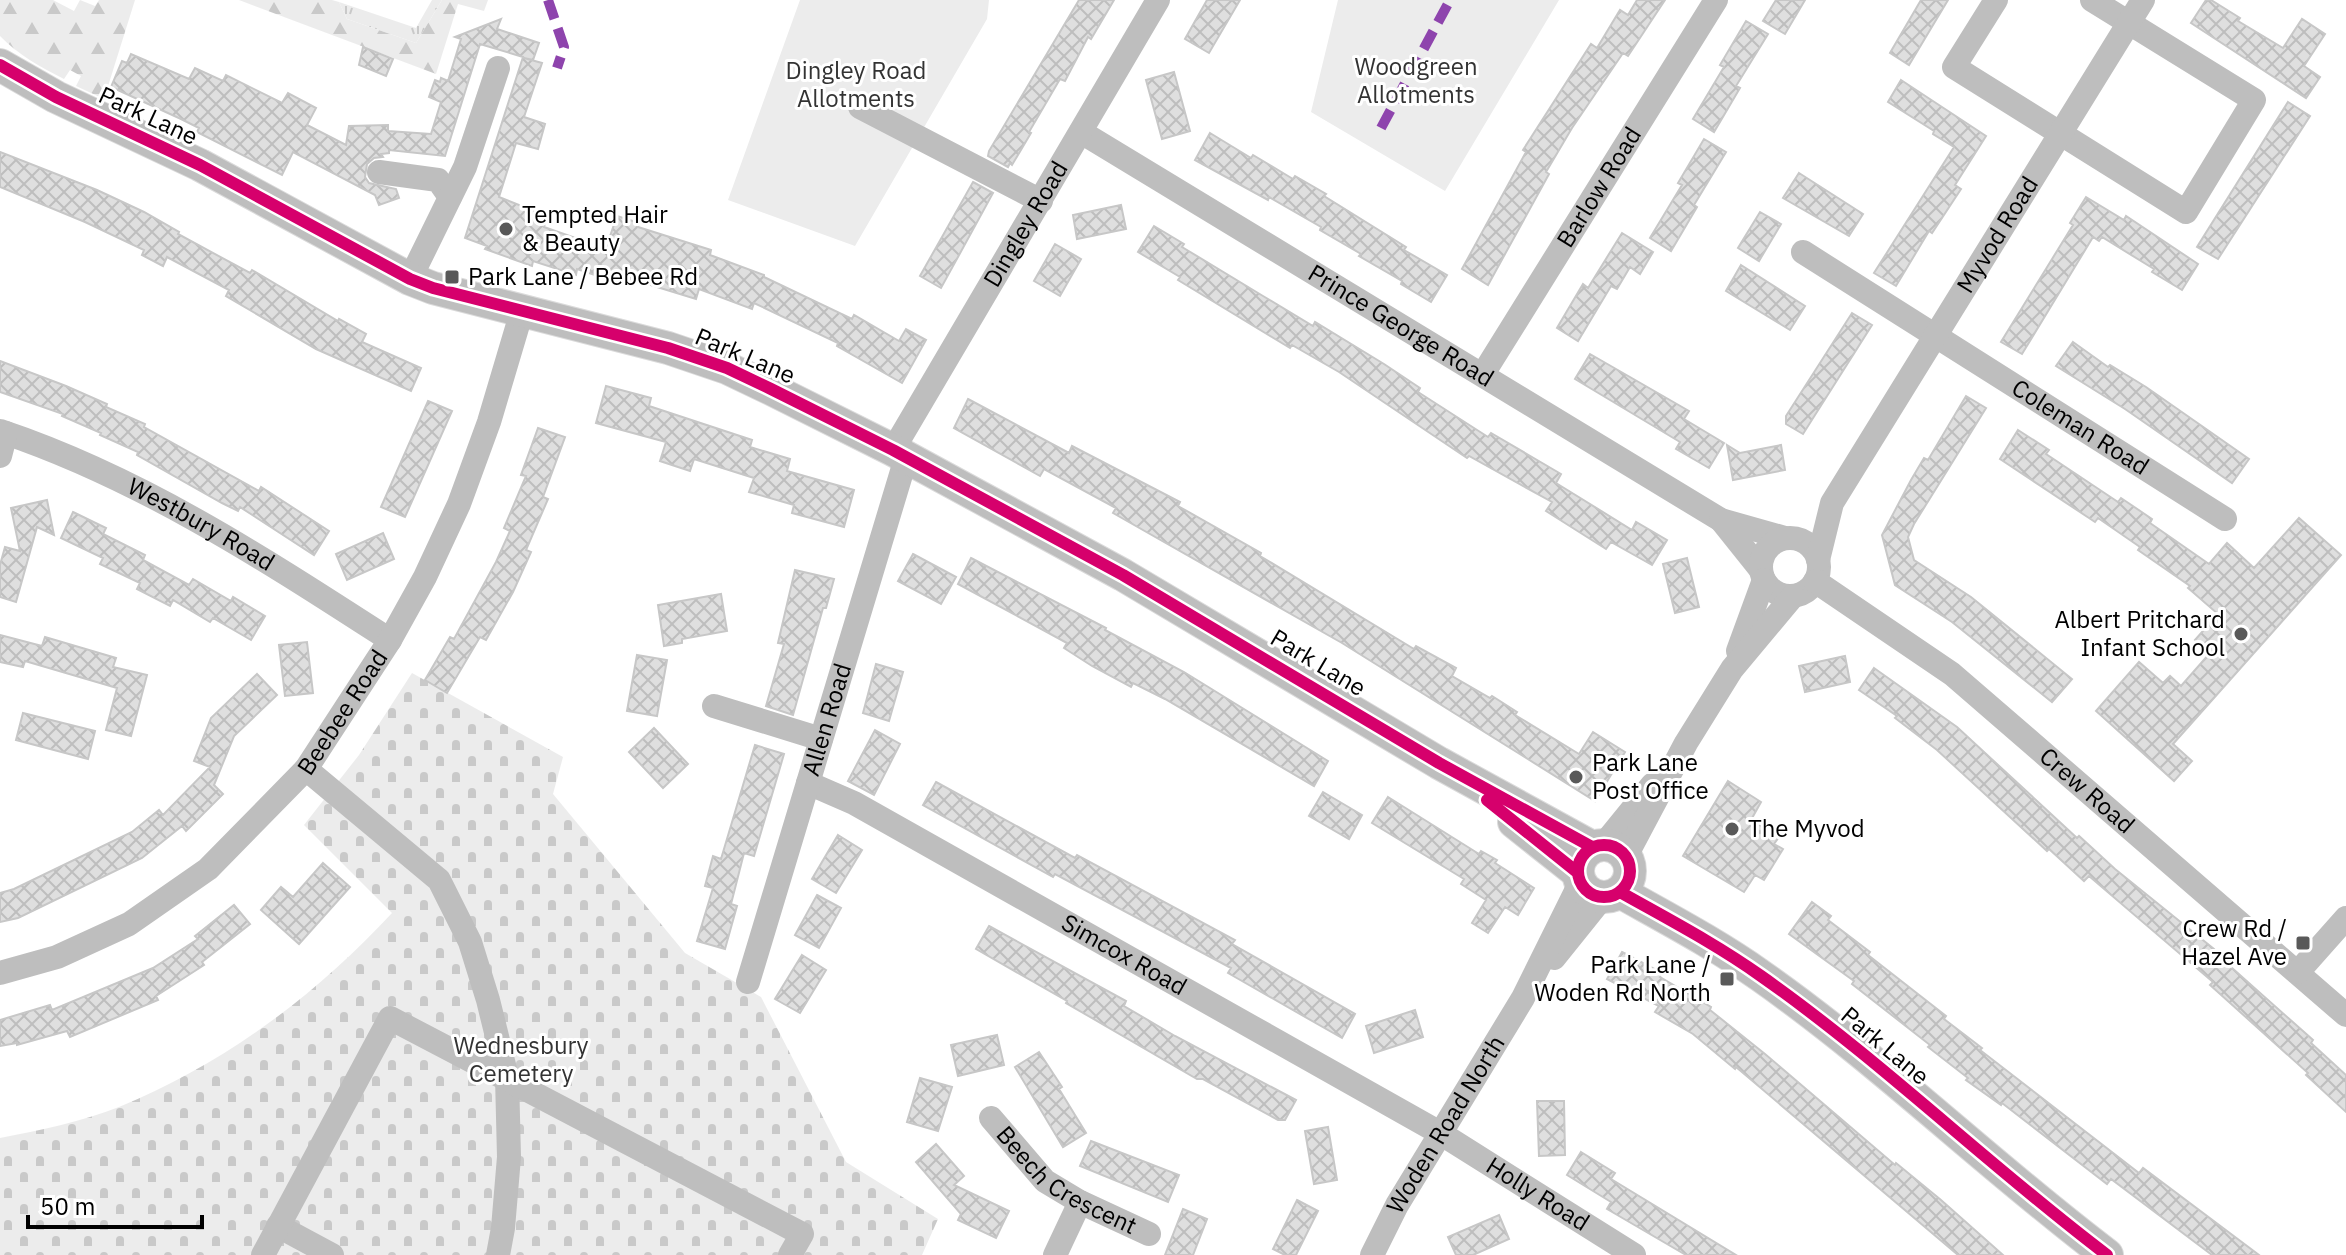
<svg xmlns="http://www.w3.org/2000/svg" width="2346" height="1255" font-family="'IBM Plex Sans',sans-serif">
  <style>
    .grass { fill: url(#grass-tufts) }
    .forest { fill: url(#forest-firs) }
    .cemetery { fill: url(#cemetery-stones) }
    .green { fill: #ececec }
    .building { fill: url(#building-cross-hatch); stroke: #c7c7c7; stroke-width: 2 }
    .lines { fill: none; stroke-linecap: round; stroke-linejoin: round }
    .major-casing { stroke: #dbdbdb; stroke-width: 34 }
    .minor { stroke: #bebebe; stroke-width: 24 }
    .major { stroke: #bebebe; stroke-width: 32 }
    .quiet { stroke: #8e44ad; stroke-width: 10; stroke-dasharray: 20 10; stroke-linecap: butt }
    .cycleway-casing { stroke: #fff; stroke-width: 17 }
    .cycleway { stroke: #d6006c; stroke-width: 12 }
    .poi-dot { fill: #595959; stroke: #fff; stroke-width: 3 }
    .labels { text-anchor: middle; stroke-width: 6; stroke-linejoin: round; paint-order: stroke }
    .park-label { font-size: 24px; fill: #333; stroke: #fff }
    .street-label { font-size: 24px; fill: #000; stroke: #fff }
    .poi-label { font-size: 24px; fill: #000; stroke: #fff; text-anchor: start }
  </style>
  <defs>
    <pattern id="grass-tufts" width="24" height="20" patternUnits="userSpaceOnUse" patternTransform="scale(2)"><rect width="24" height="20" fill="#ececec"/><path d="M3 7l-1-3M5 7V3M7 7l1-3M15 17l-1-3M17 17v-4M19 17l1-3" fill="none" stroke="#c9c9c9"/></pattern>
    <pattern id="forest-firs" width="22" height="20" patternUnits="userSpaceOnUse" patternTransform="scale(2)"><rect width="22" height="20" fill="#ececec"/><path d="M5 1l3.5 6h-7zM16 11l3.5 6h-7z" fill="#c9c9c9"/></pattern>
    <pattern id="cemetery-stones" width="16" height="16" patternUnits="userSpaceOnUse" patternTransform="scale(2)"><rect width="16" height="16" fill="#ececec"/><path d="M2 7V4a2 2 0 0 1 4 0v3zM10 15v-3a2 2 0 0 1 4 0v3z" fill="#c9c9c9"/></pattern>
    <pattern id="building-cross-hatch" width="8" height="8" patternUnits="userSpaceOnUse" patternTransform="scale(2)"><rect width="8" height="8" fill="#dfdfdf"/><path d="M0 0l8 8M0 8l8-8" fill="none" stroke="#bebebe"/></pattern>
  </defs>
  <rect width="100%" height="100%" fill="#fff"/>
  <path class="grass" d="M432,0h10l-26,43 -69,-24 -8,-17 77,26z"/>
  <path class="forest" d="M0,0h53l21,11 6,-11 15,6 4,-6h36l-31,99 -28,-13 5,-10 -11,-6 -6,9c-23,-12 -46,-24 -64,-43z
    M239,0h93l7,2 8,17 69,24 26,-43h46l-4,11 -26,-7 -22,70z"/>
  <path class="cemetery" d="M412,673l151,84 -10,37 132,159 76,44 85,165 92,57 -16,36h-922v-117c40,-8 81,-16 119,-31 105,-43 196,-111 273,-194l-88,-88 55,-70z"/>
  <path class="green" d="M800,0h189l-2,19 -132,227 -127,-46z
    M1338,0h221l-114,191 -134,-79z"/>
  <path class="building" d="M1079,0h35l-23,39 -3,-2 -23,44 -5,-2 -31,53 2,1 -19,32 -2,-2 -2,4 -20,-11 1,-5z
    M1207,0h33l-31,53 -24,-14z
    M1637,0h28l-37,56 -5,-3 -51,75 -26,44 3,2 -61,111 -26,-16 64,-117 -3,-2 68,-106 6,4 23,-38 8,5z
    M1776,0h29l-20,34 -22,-13z
    M1921,0h27l-39,65 -19,-12z
    M2206,0h5l29,18 -2,3 45,27 19,-29 23,15 -21,32 16,11 -14,21 -115,-75z
    M501,19l-4,10 42,14 -6,17 -9,-2 18,5 -18,54 21,7 -7,25 -22,-6 -17,54 48,19 -3,11 57,20 3,-10 5,2 8,-23 22,7 -1,4 73,23 -1,5 54,20v2l88,42 2,-4 45,26 7,-12 20,11 -24,43 -65,-37 1,-3 -84,-40 -2,6 -53,-20 -3,10 -65,-20 -3,7 -51,-17 -1,6 -43,-14 -1,5 -47,-17 2,-3 -22,-8 58,-181 -43,-13 -35,112 -56,-6v3l-8,1 2,3 -9,1 -7,6 -2,13 4,6 27,6 3,9 -20,7 -4,-10 -82,-43 -11,23 -85,-43 2,-4 -18,-9 -70,-32 11,-26 5,2 4,-9 58,25 6,-11 28,13 3,-6 56,28 6,-10 28,15 -9,17 39,20 3,-19 39,-1v6l43,3 10,-32 -12,-5 6,-17 5,2 1,-4 7,3 13,-42 -6,-2z
    M1746,21l22,13 -32,52 4,2 -26,44 -21,-13 31,-52 -4,-2z
    M363,47l30,12 -7,17 -27,-11z
    M1174,72l16,59 -28,8 -16,-59z
    M1901,80l85,56 -31,49 6,4 -29,44 -3,-2 -33,55 -22,-13 80,-126 -21,-13 1,-3 -46,-29z
    M2288,102l22,14 -92,143 -21,-12z
    M1210,133l41,25 2,-3 40,24 2,-3 31,18 -2,2 82,51 -2,3 43,25 -16,27 -30,-18 1,-3 -43,-25 2,-2 -41,-24 1,-3 -52,-30 -1,3 -73,-40z
    M1704,139l22,13 -32,53 3,2 -26,44 -21,-13 32,-53 -4,-2z
    M0,152l97,38 47,22 35,20 -1,2 72,39 2,-3 86,51 1,-2 27,15 -4,8 59,26 -10,23 -95,-42 -90,-53 3,-6 -62,-33 -4,9 -21,-11 2,-5 -59,-28 -85,-35z
    M1799,173l64,41 -14,22 -66,-38z
    M973,182l20,11 -52,95 -21,-12z
    M2086,197l38,23 2,-4 72,48 -16,26 -30,-18 2,-3 -52,-32 -3,4 -6,-4 -71,117 -21,-12 72,-117 -3,-2z
    M1121,205l5,24 -49,10 -4,-24z
    M1760,212l21,12 -22,37 -21,-13z
    M1154,226l30,18 -2,3 81,49 50,30 2,-4 69,42 36,24 -2,4 70,45 3,-4 70,41 -5,9 76,47 4,-8 31,18 -15,25 -41,-23 -5,7 -60,-38 6,-9 -83,-46 -2,2 -128,-86 -47,-27 -2,3 -112,-68 2,-3 -42,-25z
    M1622,233l31,19 -13,22 -10,-7 -13,22 -6,-3 -33,55 -21,-13 26,-44 5,4z
    M1055,244l26,15 -21,37 -26,-15z
    M1741,265l64,41 -15,24 -64,-39z
    M1852,313l20,12 -69,109 -17,-10v-8z
    M2073,342l35,25 2,-2 36,22 103,72 -17,24 -107,-74 -69,-43z
    M1590,354l99,57 -5,8 40,24 -15,25 -33,-19 4,-7 -105,-63z
    M0,361l66,25 41,18 -1,3 39,17 -1,3 115,64 2,-4 68,44 -15,24 -74,-48 -2,4 -16,-8 -85,-48 1,-3 -38,-17 1,-2 -39,-17 1,-2 -63,-22z
    M606,386l45,12 -2,8 103,34 -2,7 40,12 -3,12 67,19 -10,37 -52,-14 2,-8 -45,-13 5,-14 -60,-19 -4,12 -30,-10 6,-19 -70,-19z
    M1966,396l20,12 -72,116 -6,13 6,23 57,37 101,82 -20,23 -100,-80 -57,-37 -13,-50 29,-55 13,-22 4,2z
    M968,399l101,54 3,-7 108,56 -2,4 83,47 -1,3 154,93 2,-3 40,22 -4,8 38,22 2,-2 25,16 -2,3 64,39 14,-22 32,20 -30,49 -253,-158 -229,-130 3,-5 -72,-39 -4,7 -86,-48z
    M428,401l24,10 -47,106 -24,-10z
    M538,428l27,9 -22,60 5,2 -22,51 5,2 -18,40 -27,48 -6,-3 -33,56 -22,-13 25,-43 4,2 42,-77 14,-31 -6,-3 22,-52 -5,-1z
    M2018,430l31,20 -3,4 72,48 3,-4 31,21 -2,4 59,41 18,-21 27,25 45,-50 42,37 -168,189 19,17 -18,20 -78,-70 43,-49 24,21 7,-7 11,10 29,-33 -15,-13 23,-26 -30,-26 2,-2 -52,-36 2,-3 -42,-29 -3,4 -95,-63z
    M1727,445l13,8 41,-8 4,25 -52,10z
    M47,500l7,35 -17,-8 -21,75 -16,-5v-32l5,-18 15,4 -9,-43z
    M73,512l33,16 -3,6 42,21 -2,5 46,25 4,-6 38,22 2,-4 32,19 -14,24 -38,-22 -3,4 -37,-22 -3,6 -33,-17 3,-6 -40,-19 3,-6 -42,-20z
    M383,533l11,26 -47,21 -11,-26z
    M913,554l43,23 -15,27 -43,-23z
    M971,558l135,70 -1,2 79,42 144,89 -14,25 -149,-87 -32,-16 -2,4 -39,-21 -28,-18 3,-5 -109,-59z
    M1687,558l12,49 -24,6 -12,-49z
    M795,570l39,9 -8,29h-3l-30,107 -27,-9 18,-62 -6,-1z
    M721,594l6,37 -45,8v4l-18,3 -6,-41z
    M0,635l42,11 3,-9 71,21 -3,9 34,8 -16,61 -25,-6 11,-42 -92,-27 -2,6 -23,-5z
    M307,642l6,51 -28,3 -6,-51z
    M637,655l30,5 -10,56 -30,-5z
    M1845,656l5,26 -45,10 -6,-26z
    M876,664l27,8 -14,49 -26,-8z
    M1874,668l83,59 120,111 2,-2 36,33 99,80 -1,2 100,89 -2,3 35,32v37l-40,-37 2,-2 -98,-88 3,-3 -124,-106 -5,5 -35,-32 -2,2 -110,-101 -42,-32 2,-2 -38,-26z
    M257,674l20,21 -43,41 -20,49 9,9 -37,37 -4,-5 -40,32 -124,60 -18,4v-29l14,-4 118,-57 27,-22 4,5 47,-48 -16,-6 17,-43z
    M23,713l72,18 -7,28 -72,-19z
    M654,728l34,36 -25,24 -34,-36z
    M875,730l25,14 -26,51 -26,-14z
    M755,745l29,9 -30,102 -10,-3 -13,51 6,2 -12,43 -28,-8 16,-53 -8,-2 8,-30 8,3z
    M1728,781l33,21 -10,18 28,17 -5,7 9,5 -19,31 -9,-5 -11,17 -61,-36z
    M936,782l139,76 2,-3 158,85 -3,4 123,70 -13,24 -114,-65 3,-5 -176,-94 -2,3 -130,-72z
    M1323,792l39,23 -13,24 -40,-23z
    M1388,797l91,57 2,-3 16,9 -2,3 39,25 -16,27 -13,-8 -17,26 -16,-10 14,-23 -25,-16 3,-5 -92,-56z
    M838,835l24,15 -26,43 -24,-14z
    M323,863l27,24 -51,57 -38,-34 20,-23 12,10z
    M817,895l24,13 -22,40 -24,-13z
    M1812,902l19,14 -3,4 42,32 -2,3 78,61 -2,3 38,29 -2,2 159,123 4,-5 116,87h-47l-101,-76 -4,5 -105,-81 -1,2 -35,-25 2,-2 -40,-31 2,-2 -78,-61 2,-3 -65,-47z
    M234,905l16,19 -48,38 2,3 -48,31 2,4 -88,37 -3,-6 -50,14v-2l-17,3v-26l50,-15 2,5 101,-42 45,-29 -3,-3z
    M989,926l137,75 -2,5 51,30 121,64 -11,20h-7l-75,-41h-6l-131,-76 1,-2 -91,-52z
    M1622,952l40,21 -2,4 51,30 -1,3 55,44 130,111 1,-2 45,37 62,55h-45l-222,-188 -1,2 -42,-35 -38,-22 4,-6 -52,-27z
    M802,955l24,15 -26,43 -25,-14z
    M1415,1010l8,27 -49,16 -8,-27z
    M997,1035l7,30 -46,11 -7,-31z
    M1039,1052l23,35 -3,2 27,44 -23,14 -48,-80z
    M920,1078l32,9 -14,44 -31,-9z
    M1537,1101h27l1,54 -26,1z
    M1328,1127l9,53 -23,4 -9,-53z
    M1091,1141l88,34 -11,27 -88,-36z
    M936,1144l28,32 -10,9 55,26 -13,27 -38,-18 3,-6 -45,-52z
    M1581,1152l34,21 -4,6 125,76h-50l-79,-46 4,-7 -44,-27z
    M1297,1200l21,11 -22,44h-11l-12,-6z
    M1183,1209l24,10 -14,36h-28z
    M1499,1215l10,24 -36,16h-17l-8,-18z"/>
  <g class="lines">
    <g class="major-casing">
      <path id="major" d="M0,65l56,32 144,68 210,114 23,9 235,60 59,20 44,21 122,61 230,125 316,188 153,84
        M1514,822l63,50
        M1578 871a26 26 0 1 1 52 0a26 26 0 1 1-52 0Z
        M1620,892c48,27 96,52 141,84 121,85 228,190 346,279"/>
    </g>
    <g class="minor">
      <path d="M1996,0l-42,67 232,145 68,-112 -162,-100"/>
      <path d="M860,107l181,94"/>
      <path id="s1" d="M1081,132l640,388 64,18"/>
      <path d="M379,172l59,8 12,17"/>
      <path id="s2" d="M1803,252l422,267"/>
      <path d="M410,279l55,-112 33,-99"/>
      <path id="s3" d="M1483,374l233,-374"/>
      <path id="s4" d="M0,431c141,47 266,129 390,209"/>
      <path id="s5" d="M893,450l265,-450"/>
      <path d="M0,456l6,-23"/>
      <path d="M1721,520l40,50"/>
      <circle cx="1790" cy="567" r="29"/>
      <path id="s6" d="M1818,560l14,-57 311,-503"/>
      <path id="s7" d="M1815,581l137,93 394,341"/>
      <path d="M1738,651l26,-71"/>
      <path d="M714,706l107,33"/>
      <path d="M306,769l133,111 31,62 18,58 19,77 2,80 -6,71 -5,27"/>
      <path id="s8" d="M808,783l46,20 586,330 194,122"/>
      <path d="M1604,844l48,-59"/>
      <path d="M1626,856l60,-113 46,-74 61,-73"/>
      <path d="M1554,958l49,-61"/>
      <path d="M2298,972l48,-54"/>
      <path id="s9" d="M0,973l57,-16 72,-33 79,-55 98,-100 84,-129 35,-63 34,-73 30,-82 33,-111"/>
      <path id="s10" d="M748,982l158,-524"/>
      <path id="s11" d="M991,1118l54,63 35,21 69,32"/>
      <path d="M278,1226l54,29"/>
      <path d="M263,1255l127,-237 412,216 -12,21"/>
      <path d="M1055,1255l25,-53"/>
      <path id="s12" d="M1372,1255l25,-50 126,-207 57,-115"/>
    </g>
    <use href="#major" class="major"/>
    <path class="quiet" d="M548,0l16,47 -7,21
      M1381,128l69,-128"/>
    <g class="cycleway-casing">
      <path id="cycleway" d="M0,65l56,32 144,68 210,114 23,9 235,60 59,20 44,21 122,61 230,125 316,188 153,84
        M1487,800l90,72
        M1578 871a26 26 0 1 1 52 0a26 26 0 1 1-52 0Z
        M1620,892c48,27 96,52 141,84 121,85 228,190 346,279"/>
    </g>
    <use href="#cycleway" class="cycleway"/>
  </g>
  <g class="poi-dot">
    <circle cx="506" cy="229" r="8"/>
    <rect x="444" y="269" width="16" height="16" rx="4"/>
    <circle cx="2241" cy="634" r="8"/>
    <circle cx="1576" cy="777" r="8"/>
    <circle cx="1732" cy="829" r="8"/>
    <rect x="2295" y="935" width="16" height="16" rx="4"/>
    <rect x="1719" y="971" width="16" height="16" rx="4"/>
  </g>
  <g class="labels">
    <g class="park-label">
      <text x="1416" y="75">Woodgreen<tspan x="1416" dy="28">Allotments</tspan></text>
      <text x="856" y="79">Dingley Road<tspan x="856" dy="28">Allotments</tspan></text>
      <text x="521" y="1054">Wednesbury<tspan x="521" dy="28">Cemetery</tspan></text>
    </g>
    <g class="street-label">
      <text transform="translate(148 116) rotate(25)" y="8">Park Lane</text>
      <text dy="8" stroke="none"><textPath href="#s3" startOffset="220">Barlow Road</textPath></text>
      <text dy="8" stroke="none"><textPath href="#s5" startOffset="262">Dingley Road</textPath></text>
      <text dy="8" stroke="none"><textPath href="#s6" startOffset="374">Myvod Road</textPath></text>
      <text dy="8" stroke="none"><textPath href="#s1" startOffset="374">Prince George Road</textPath></text>
      <text transform="translate(745 356) rotate(23)" y="8">Park Lane</text>
      <text dy="8" stroke="none"><textPath href="#s2" startOffset="328">Coleman Road</textPath></text>
      <text dy="8" stroke="none"><textPath href="#s4" startOffset="222">Westbury Road</textPath></text>
      <text transform="translate(1318 663) rotate(31)" y="8">Park Lane</text>
      <text dy="8" stroke="none"><textPath href="#s9" startOffset="442">Beebee Road</textPath></text>
      <text dy="8" stroke="none"><textPath href="#s10" startOffset="274">Allen Road</textPath></text>
      <text dy="8" stroke="none"><textPath href="#s7" startOffset="344">Crew Road</textPath></text>
      <text dy="8" stroke="none"><textPath href="#s8" startOffset="360">Simcox Road</textPath></text>
      <text transform="translate(1885 1046) rotate(40)" y="8">Park Lane</text>
      <text dy="8" stroke="none"><textPath href="#s12" startOffset="150">Woden Road North</textPath></text>
      <text dy="8" stroke="none"><textPath href="#s11" startOffset="100">Beech Crescent</textPath></text>
      <text dy="8" stroke="none"><textPath href="#s8" startOffset="838">Holly Road</textPath></text>
    </g>
    <g class="poi-label">
      <text x="522" y="223">Tempted Hair<tspan x="522" dy="28">&amp; Beauty</tspan></text>
      <text x="468" y="285">Park Lane / Bebee Rd</text>
      <text x="2225" y="628" text-anchor="end">Albert Pritchard<tspan x="2225" dy="28">Infant School</tspan></text>
      <text x="1592" y="771">Park Lane<tspan x="1592" dy="28">Post Office</tspan></text>
      <text x="1748" y="837">The Myvod</text>
      <text x="2287" y="937" text-anchor="end">Crew Rd /<tspan x="2287" dy="28">Hazel Ave</tspan></text>
      <text x="1711" y="973" text-anchor="end">Park Lane /<tspan x="1711" dy="28">Woden Rd North</tspan></text>
    </g>
  </g>
  <path d="M28 1215v12h174v-12" fill="none" stroke="#000000" stroke-width="4"/>
  <text x="40" y="1215" font-size="24" fill="#000000" stroke="#ffffff" stroke-width="6" paint-order="stroke">50 m</text>
</svg>
